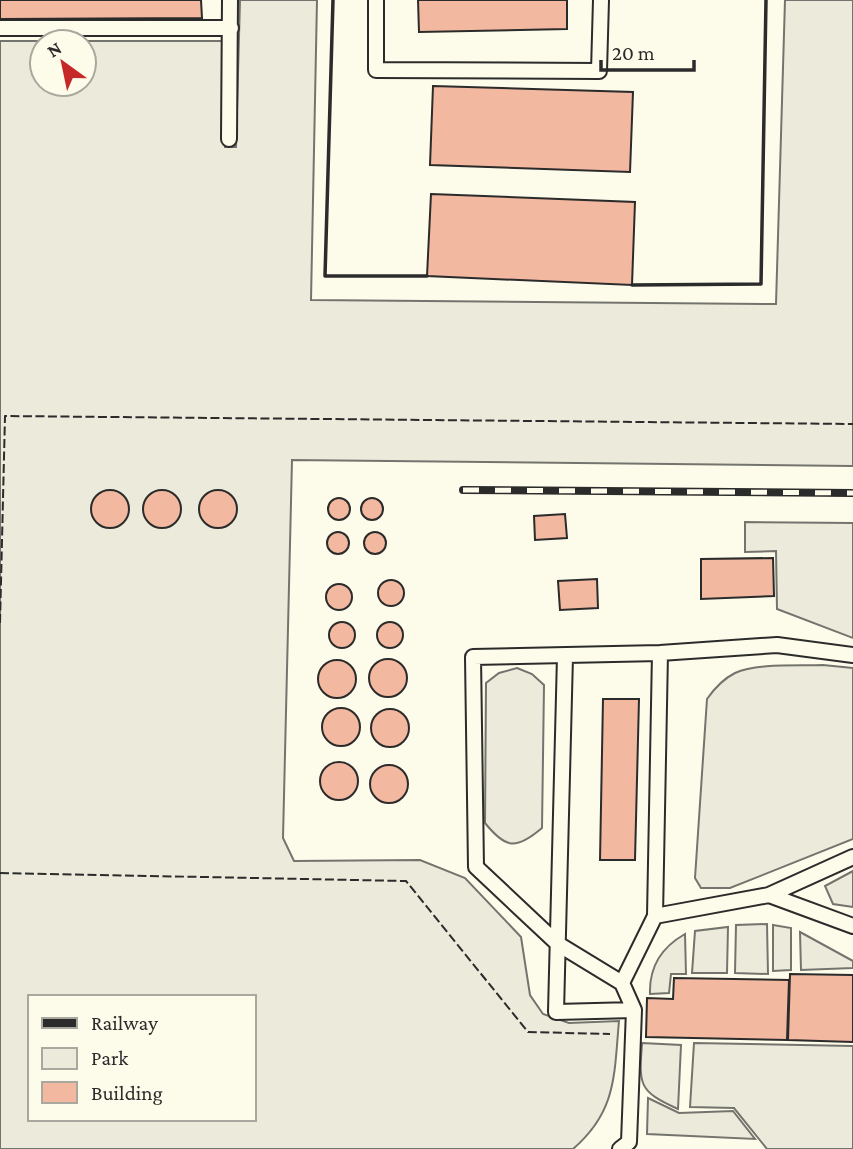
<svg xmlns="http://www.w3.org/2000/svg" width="853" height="1149" font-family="'Crimson Pro',serif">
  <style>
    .green { fill: #ecebdb; stroke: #74746e; stroke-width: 2; fill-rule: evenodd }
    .parking { fill: #eceadb; stroke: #74746e; stroke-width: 2 }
    .building { fill: #f2b8a0; stroke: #2b2b2b; stroke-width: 2 }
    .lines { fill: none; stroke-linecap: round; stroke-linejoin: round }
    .lane-casing { stroke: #2b2b2b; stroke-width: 18 }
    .lane { stroke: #fdfbea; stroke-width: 14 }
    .rail-casing { stroke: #2b2b2b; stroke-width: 8 }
    .rail { stroke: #fdfbea; stroke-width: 5; stroke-dasharray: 16; stroke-linecap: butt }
    .fence { stroke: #2b2b2b; stroke-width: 2; stroke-dasharray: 9 3.5; stroke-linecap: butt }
    .wall { stroke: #2b2b2b; stroke-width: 3.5 }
  </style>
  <rect width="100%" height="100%" fill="#fdfbea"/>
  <path class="green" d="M240,0h77l-6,300 465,4 9,-304h68v466l-561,-6 -9,378 11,23 126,-1 45,18 56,59 9,58 13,19 26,9 50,-2c-5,54 -2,90 -46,128h-573v-1108h223l2,106h11zM42,42h42v42h-42zM30,997h224v122h-224z
    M745,522l108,1v115l-76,-29 -1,-58 -31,1z
    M823,665l30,3v171l-123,49h-29l-6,-10 12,-179c7,-10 16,-20 28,-26 22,-10 63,-7 88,-8z
    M517,668l15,6 12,11 -2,143c-26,22 -36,21 -57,-5l1,-140 13,-10z
    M853,871v36l-20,-3 -8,-18z
    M767,924l1,50 -33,-1 1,-48z
    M773,925l18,3v42l-18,1z
    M728,927l-1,46h-35l3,-42z
    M800,932l53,29v7l-52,2z
    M685,934l1,40h-15l-2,19 -19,1c-1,-28 12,-47 35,-60z
    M642,1043l39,2 -3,64c-40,-18 -39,-24 -36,-66z
    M694,1043l159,3v103h-86l-33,-41 -44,-1z"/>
  <path class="parking" d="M648,1098l31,15 54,-2 22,28 -108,-5z"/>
  <path class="building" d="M0,0h201l1,18 -202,1z
    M418,0h149v29l-148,3z
    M433,86l200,6 -3,80 -200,-7z
    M431,194l204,8 -3,83 -205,-9z
    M143 509a19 19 0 1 1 38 0a19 19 0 1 1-38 0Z
    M199 509a19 19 0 1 1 38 0a19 19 0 1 1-38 0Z
    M91 509a19 19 0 1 1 38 0a19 19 0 1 1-38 0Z
    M361 509a11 11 0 1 1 22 0a11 11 0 1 1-22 0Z
    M328 509a11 11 0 1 1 22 0a11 11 0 1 1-22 0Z
    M565,514l2,24 -32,2 -1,-24z
    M364 543a11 11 0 1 1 22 0a11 11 0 1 1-22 0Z
    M327 543a11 11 0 1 1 22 0a11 11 0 1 1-22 0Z
    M773,558l1,38 -73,3v-40z
    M597,579l1,29 -38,2 -2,-29z
    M378 593a13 13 0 1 1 26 0a13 13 0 1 1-26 0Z
    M326 597a13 13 0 1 1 26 0a13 13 0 1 1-26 0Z
    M377 635a13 13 0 1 1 26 0a13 13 0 1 1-26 0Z
    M329 635a13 13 0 1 1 26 0a13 13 0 1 1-26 0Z
    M369 678a19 19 0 1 1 38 0a19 19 0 1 1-38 0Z
    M318 679a19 19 0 1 1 38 0a19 19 0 1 1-38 0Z
    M603,699h36l-4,161h-35z
    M322 727a19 19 0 1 1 38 0a19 19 0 1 1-38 0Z
    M371 728a19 19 0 1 1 38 0a19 19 0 1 1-38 0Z
    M320 781a19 19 0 1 1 38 0a19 19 0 1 1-38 0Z
    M370 784a19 19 0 1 1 38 0a19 19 0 1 1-38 0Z
    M790,974l63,1v67l-65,-2z
    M674,978l115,2 -2,60 -141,-3 1,-39 26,1z"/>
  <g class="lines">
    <g class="lane-casing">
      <path id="lane" d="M376,0v70l223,1 2,-71
        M0,28h231
        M229,139l1,-139
        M565,656l-9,356 78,-2
        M769,895l84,31
        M655,916l5,-263
        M622,983l-64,-39 -82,-77 -3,-210 187,-4 117,-8 76,10
        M620,1149l9,-7 5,-132 -12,-27 33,-67 114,-21 84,-38"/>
    </g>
    <use href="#lane" class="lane"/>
    <g class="rail-casing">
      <path id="rail" d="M463,490l390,3"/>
    </g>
    <use href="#rail" class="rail"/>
    <path class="fence" d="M0,623l5,-207 848,8
      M0,873l406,8 122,151 82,2"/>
    <path class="wall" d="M333,0l-8,276h102
      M632,285l129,-1 5,-284"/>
  </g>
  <rect x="28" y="995" width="228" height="126" fill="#fdfbea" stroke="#a9a89e" stroke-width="2"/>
  <rect x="42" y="1018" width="35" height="10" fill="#2b2b2b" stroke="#a9a89e" stroke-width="2"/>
  <text x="91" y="1030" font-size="21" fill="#2b2b2b">Railway</text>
  <rect x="42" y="1048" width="35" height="21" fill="#ecebdb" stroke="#a9a89e" stroke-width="2"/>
  <text x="91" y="1065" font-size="21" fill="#2b2b2b">Park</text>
  <rect x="42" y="1082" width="35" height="21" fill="#f2b8a0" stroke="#a9a89e" stroke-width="2"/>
  <text x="91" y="1100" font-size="21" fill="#2b2b2b">Building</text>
  <g transform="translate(63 63) rotate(327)"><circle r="33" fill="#fdfbea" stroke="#a9a89e" stroke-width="2"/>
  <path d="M0-5L12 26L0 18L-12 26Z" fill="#c62828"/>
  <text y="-10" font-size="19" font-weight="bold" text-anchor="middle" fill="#2b2b2b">N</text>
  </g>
  <path d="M601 60v10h93v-10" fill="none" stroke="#2b2b2b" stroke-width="3.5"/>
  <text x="612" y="60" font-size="21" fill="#2b2b2b" stroke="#fdfbea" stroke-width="5" paint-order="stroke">20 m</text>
</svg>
